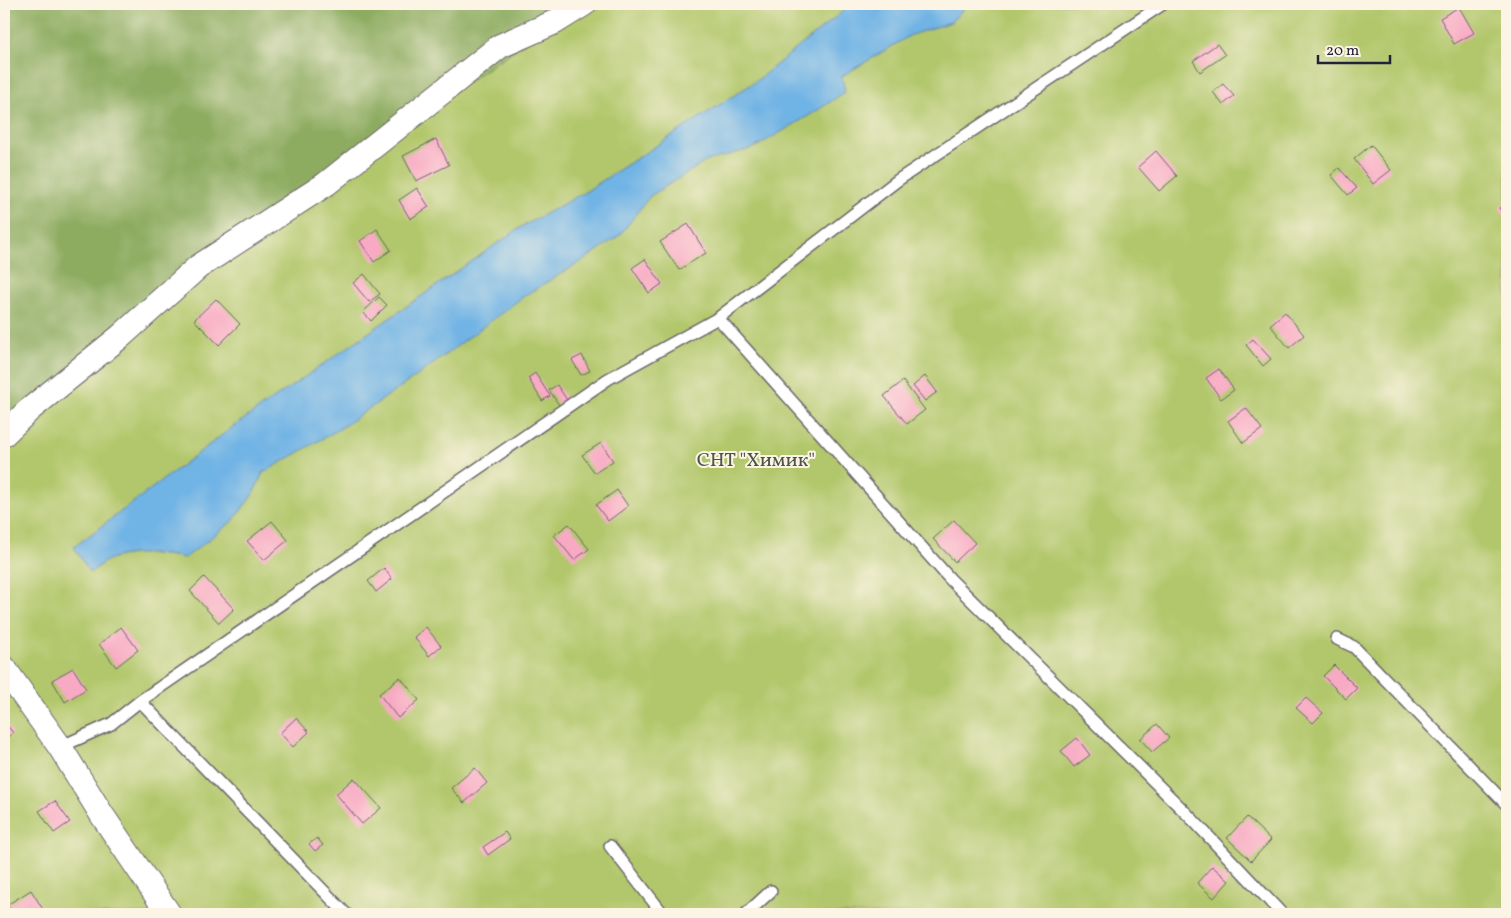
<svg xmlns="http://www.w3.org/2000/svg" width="1511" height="918" font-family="Vollkorn,serif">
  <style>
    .green { fill: #b2c76c; stroke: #6a7454 }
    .forest { fill: #8dac60; stroke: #58674e }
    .water { fill: #70b3e5; stroke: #496a90 }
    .building { fill: #f8a9c3 }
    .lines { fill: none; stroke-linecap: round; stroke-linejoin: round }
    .service-casing { stroke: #6b646a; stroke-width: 14 }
    .minor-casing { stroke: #6b646a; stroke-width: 26 }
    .service { stroke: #fff; stroke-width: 11 }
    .minor { stroke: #fff; stroke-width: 24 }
    .labels { text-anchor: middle; stroke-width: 4; stroke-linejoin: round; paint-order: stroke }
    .park-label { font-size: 20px; fill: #4d544a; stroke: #fcf5e5 }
  </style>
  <rect width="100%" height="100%" fill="#fcf5e5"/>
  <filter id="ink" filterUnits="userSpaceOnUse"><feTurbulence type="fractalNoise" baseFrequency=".02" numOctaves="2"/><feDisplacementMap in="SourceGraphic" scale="10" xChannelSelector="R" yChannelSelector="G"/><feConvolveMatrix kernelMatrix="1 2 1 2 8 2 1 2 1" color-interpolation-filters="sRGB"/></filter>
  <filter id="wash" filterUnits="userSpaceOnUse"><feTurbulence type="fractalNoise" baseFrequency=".0096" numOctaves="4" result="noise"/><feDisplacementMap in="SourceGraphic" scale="20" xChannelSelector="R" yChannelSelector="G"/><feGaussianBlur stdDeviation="1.12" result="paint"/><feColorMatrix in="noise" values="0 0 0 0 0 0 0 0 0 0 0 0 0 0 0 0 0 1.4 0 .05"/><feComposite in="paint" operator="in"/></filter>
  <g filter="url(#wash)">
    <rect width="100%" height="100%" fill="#f3dec1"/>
    <path class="green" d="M584,4h923v910h-1503v-480l496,-388z"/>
    <path class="forest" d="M4,4h580l-29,18 -357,245 -194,167z"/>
    <path class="water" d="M852,4h116l-17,18 -40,13 -69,41 3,16 -30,20 -61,36 -47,13 -57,35 -30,39 -36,25 -57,34 -110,82 -76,52 -78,45 -10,21 -19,26 -49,38c-21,-4 -51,-7 -72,0 -8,2 -16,10 -23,15l-16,-26 160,-121 287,-199 64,-35 171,-111z"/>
    <g id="blocks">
      <path class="building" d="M1459,7l15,26 -20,11 -14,-26z
        M1217,44l8,11 -25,17 -7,-11z
        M1223,84l11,12 -11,9 -10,-13z
        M436,139l13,26 -33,16 -13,-25z
        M1371,145l20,25 -18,14 -19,-25z
        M1156,151l21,25 -18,15 -21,-24z
        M1339,168l18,20 -9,7 -17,-20z
        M417,188l12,19 -19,12 -11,-19z
        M1507,201v17l-8,-10z
        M688,224l18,29 -27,17 -19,-28z
        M377,229l14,21 -17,12 -14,-21z
        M645,259l17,25 -13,9 -17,-25z
        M364,274l16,20 -11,8 -16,-19z
        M379,297l8,8 -16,16 -8,-9z
        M216,299l24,25 -21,21 -25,-25z
        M1285,312l19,23 -15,13 -19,-23z
        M1253,339l18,20 -8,7 -17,-21z
        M582,355l8,16 -9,4 -9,-15z
        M1219,369l15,21 -13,9 -15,-21z
        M535,373l15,23 -8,5 -14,-23z
        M925,376l12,16 -12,9 -12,-15z
        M903,381l22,29 -18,14 -23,-28z
        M557,385l12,18 -8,5 -12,-18z
        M1246,408l16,21 -19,14 -15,-22z
        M601,443l12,18 -18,12 -13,-18z
        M617,490l11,16 -20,15 -12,-16z
        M954,520l21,23 -20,19 -22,-23z
        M272,521l16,19 -24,20 -17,-19z
        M569,524l20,25 -15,11 -20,-25z
        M384,568l8,11 -16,13 -8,-11z
        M204,577l30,32 -15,14 -29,-32z
        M121,627l17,23 -22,17 -17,-23z
        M426,627l15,19 -12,10 -15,-19z
        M1334,665l23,23 -11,11 -23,-23z
        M73,668l13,21 -21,13 -13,-22z
        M400,677l19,23 -21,18 -19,-24z
        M1306,698l17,15 -10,10 -17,-15z
        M296,718l13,14 -16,15 -13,-14z
        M4,721l9,12 -9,7z
        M1157,724l12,14 -17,14 -12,-13z
        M1077,738l13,17 -16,12 -13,-16z
        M475,768l12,15 -23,20 -13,-15z
        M354,778l27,30 -19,16 -26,-30z
        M55,801l15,21 -16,11 -15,-22z
        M1247,817l24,23 -20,21 -24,-23z
        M505,832l5,7 -22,16 -5,-8z
        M317,838l6,7 -8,6 -6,-7z
        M1212,866l17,15 -15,17 -17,-15z
        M31,890l13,21 -5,3h-26l-6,-9z"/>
    </g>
  </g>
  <g filter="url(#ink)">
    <use href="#blocks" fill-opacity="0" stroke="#6b646a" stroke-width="1"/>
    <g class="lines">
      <g class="service-casing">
        <path id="service" d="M718,318l232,261 243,241 89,94
          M1337,639l17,8 153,158
          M140,701l206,213
          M60,747l51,-23 29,-23 468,-322 110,-61 180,-138 265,-176
          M610,846l53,68
          M746,914l25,-23"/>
      </g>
      <g class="minor-casing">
        <path id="minor" d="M4,434l25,-24 92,-74 77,-69 128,-83 174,-138 55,-24 29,-18
          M4,668l56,79 42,68 67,99"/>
      </g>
      <use href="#service" class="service"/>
      <use href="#minor" class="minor"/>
    </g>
  </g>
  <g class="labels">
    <g class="park-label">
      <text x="756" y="466">СНТ "Химик"</text>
    </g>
  </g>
  <rect width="1511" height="918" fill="none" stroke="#fcf5e5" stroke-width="20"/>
  <path d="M1318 55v8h72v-8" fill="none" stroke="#22223b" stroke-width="2.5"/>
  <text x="1326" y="55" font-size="15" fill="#22223b" stroke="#fcf5e5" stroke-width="4" paint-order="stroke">20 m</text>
</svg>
